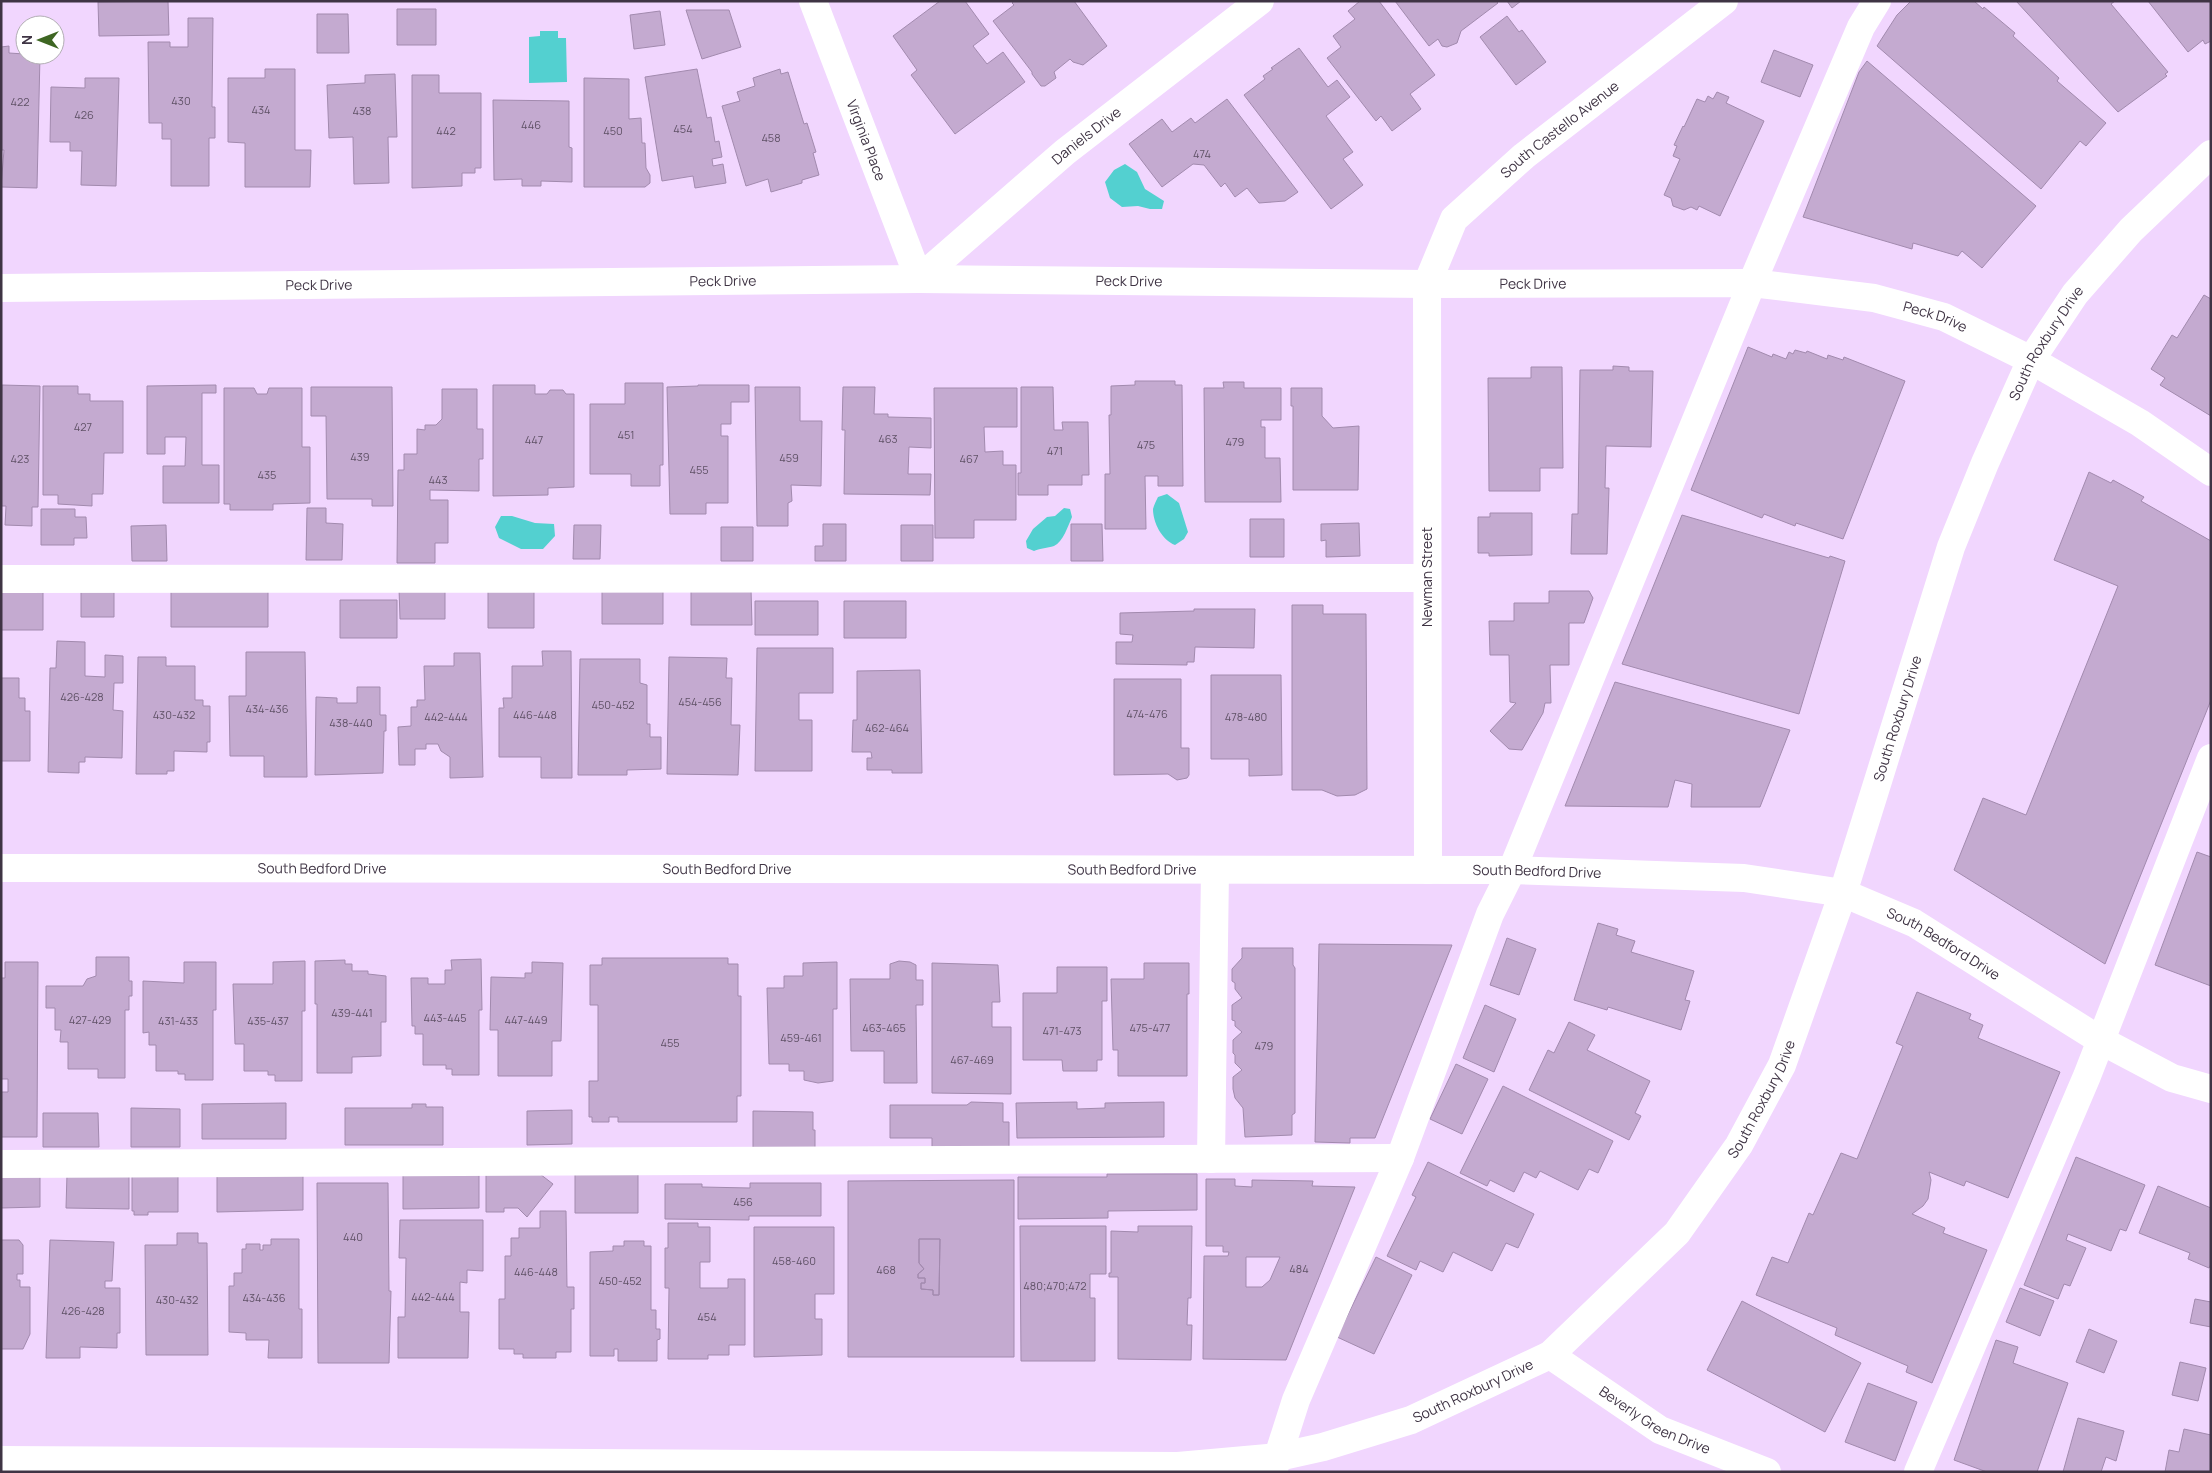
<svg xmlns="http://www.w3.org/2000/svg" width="2212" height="1473" font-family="Manrope,sans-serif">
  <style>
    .water { fill: #53d0d0 }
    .building { fill: #c4aad0; stroke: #a28aae; fill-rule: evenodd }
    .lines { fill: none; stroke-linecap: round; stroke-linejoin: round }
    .minor { stroke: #fff; stroke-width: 28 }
    .labels { text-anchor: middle; stroke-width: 5; stroke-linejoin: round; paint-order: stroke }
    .number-label { font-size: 11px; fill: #605267 }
    .street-label { font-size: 14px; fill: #3f3444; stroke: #fff }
  </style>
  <rect width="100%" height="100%" fill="#f1d6fe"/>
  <path class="water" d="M540,31h18v7h8l1,44 -38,1v-46l11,-1z
    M1125,164l12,8 8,17 19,12 -2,8h-12l-12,-3 -16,1 -12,-9 -5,-16 9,-12z
    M1167,494l12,9 9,29 -4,7 -9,6c-13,-5 -22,-22 -22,-36 1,-4 3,-8 5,-12z
    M1064,508l6,1 2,8c-4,9 -9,25 -18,29 -7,2 -13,2 -20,5l-7,-3 -1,-7 7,-12 14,-12 8,-1z
    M501,516h11l23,7 19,1 1,12 -12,13h-22l-22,-11 -4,-11z"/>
  <path class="building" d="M168,1l1,34 -70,1 -1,-34z
    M940,1h25l24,33 -16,12 14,18 16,-12 22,30 -70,52 -44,-59 6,-5 -24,-34z
    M1014,1h60l33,45 -24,19 -10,-3 -3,-3 -16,13 2,6 -11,8h-4l-9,-12v-2l-39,-51 21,-16 -2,-2z
    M1360,1h19l56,74 -25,19 11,15 -29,22 -11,-15 -5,5 -49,-63 14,-11 -8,-11 22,-17 -7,-8z
    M1395,1h101l2,2 -37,28 -4,12 -10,4 -5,-1 -4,-7 -9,7z
    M1507,1h14l-9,7z
    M1911,1h63l9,8 1,-2 31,26 -2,3 46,42 -2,3 49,42 -20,23 -6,-5 -39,48 -164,-143 20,-31z
    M2016,1h99l-4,3 57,68 -3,2 2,2 -49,36z
    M2148,1h63v40l-6,3 -2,-4 -15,12z
    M397,9h39v36h-39z
    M686,10h43l12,37 -39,12z
    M660,11l5,34 -31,4 -4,-34z
    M317,14h31l1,39h-32z
    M1507,16l12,16 3,-2 24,32 -30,23 -36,-48z
    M188,18h25l-1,89h3v31h-6v48h-38v-47h-9v-16h-13l-1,-81h22v5h18z
    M9,46v7l31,2 -3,133 -36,-1 3,-37h-3v-103z
    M1299,48l29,39 9,-7 13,17 -24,19 27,36 -10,7 20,26 -32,24 -87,-114 21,-16 -2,-3 10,-7 -2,-1z
    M1774,50l39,15 -13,32 -39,-15z
    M1867,61l169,145 -54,62 -20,-17 -4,5 -45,-13 -1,6 -109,-32 56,-145z
    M265,69h30v81h16l-1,37h-65v-44l-17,-1v-64h37z
    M697,69l10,49 4,-1 4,25 4,-1 3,16 -10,2 1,7 10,-2 3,19 -31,5 -2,-12 -31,5 -17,-104z
    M780,69l1,5 7,-2 16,52 3,-1 9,29 -3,1 6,22 -17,5v3l-31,9 -3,-13 -22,7 -24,-80 18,-5 -3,-9 18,-6 -2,-8z
    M395,74l2,63h-9l1,46 -35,1 -1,-47 -24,1 -2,-53 38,-2v-8z
    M412,75h27v18h42v75h-6v5h-13v13l-50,2z
    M85,78h34l-3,108 -35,-1 1,-34h-12v-9h-20l1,-55 34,1z
    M584,78l45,1v40l12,-1 1,25h3l1,25 4,7v8l-5,4h-61z
    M1717,92l12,5 -3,6 38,18 -44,95 -21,-10 -2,4 -6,-3 -7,3 -11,-4 -2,-8 -7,-3 16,-36 -7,-3 4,-10 -3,-1 9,-19 1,1 13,-28 8,3 3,-6 5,3z
    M1227,99l71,93 -13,9 -26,2 -12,-15 -12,9 -10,-14 -4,4 -17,-22 -11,-1 -31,23 -33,-43 33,-25 10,13 19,-14 4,5z
    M493,100l76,1v46l3,1v34l-31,-1v5h-19v-7l-28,1z
    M2204,295l7,4v117l-51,-31 5,-7 -14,-9 21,-34 5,3z
    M1748,347l24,10 1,-3 13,5 3,-7 4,2 2,-4 11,3 1,-2 20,8 1,-4 15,5 1,-3 61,24 -62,158 -47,-16 -1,3 -31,-12 -2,4 -71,-28z
    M1613,366l16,1v4h24l-2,76 -45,-1 -1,42h4l-2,66h-36l1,-40h6l2,-144h33z
    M1531,367h31l1,101h-23v23h-51l-1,-113h43z
    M1135,381h40v4h7l1,101h-25v-10h-13l1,53h-41v-55h5l-1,-59h2v-29l24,-1z
    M1223,382h21v6h37v32h-20v7h4v31h15l1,44h-76l-1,-114h20z
    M625,383h38v82h-3v21h-29v-12h-41v-70h35z
    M2,385l38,1 -2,121h-6v19l-27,-1 1,-19h-5z
    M216,385v8h-14v72h17v38h-56v-37h22l1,-29h-21v17h-18v-68z
    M493,385h42v9h12l3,-4h13l3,4h8v93l-26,1v7l-55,1z
    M698,385h51v17h-18v22h-10v12h7v67h-22v11h-36l-3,-127 31,-1z
    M43,386h35v8h12v7h33v52h-19l-1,41h-11v12l-34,-2v-9h-15z
    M311,387h81l1,119h-21v-7h-45l-1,-83h-15z
    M755,387h45v34h22l-1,65 -30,-1 1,16 -4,2v23h-31z
    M843,387h32l-1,27h14v3l43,1v30l-22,-1 -1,27h23l-1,21 -86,-1 1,-64h-3z
    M1021,387h32l1,43h9l-1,-8h26l1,53h-7v10h-34v10h-30v-22h3z
    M224,388h30l3,6h10l2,-6h33v59h8v56l-37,1v6h-43v-6h-6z
    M934,388h83v39h-33l1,25 18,-1v14h13v55h-42v18h-39z
    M1291,388h31v28l11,12 26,-2 -1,64h-65v-84h-2z
    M442,389h35v40h6v30h-4v32l-49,-1v10h18v43h-13v20h-38l1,-93h6v-16h13v-25l8,1v-5h11l6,-6z
    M2089,472l22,11 2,-3 31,17 -3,4 70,40v159l-106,264 -151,-94 29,-72 43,17 92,-229 -64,-26z
    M307,508h19v15l17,1 -1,36h-36z
    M41,509h34v8h11l1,21h-13v7h-33z
    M1490,513h42v42l-43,1v-3h-11v-36h12z
    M1682,515l147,43 1,-2 15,5 -46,153 -177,-50z
    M1250,519h34v38h-34z
    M1359,523l1,33 -34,1v-17l-5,1v-17z
    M823,524h23v37h-31v-15h8z
    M1071,524h31l1,37h-32z
    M166,525l1,36h-35l-1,-35z
    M574,525h27l-1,34h-27z
    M901,525h32v36h-32z
    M721,527h32v34h-32z
    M81,586h33v31h-33z
    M399,588h46v31h-45z
    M1,589h42v41h-42z
    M171,589h97v38h-97z
    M751,589l1,36h-61v-35z
    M488,590h46v38h-46z
    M602,591h61v33h-61z
    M1549,591h40l4,7 -9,25h-15v42h-19l1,38h-6l-2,10 -21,37 -13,-1 -19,-18 26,-28 -6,-1 -1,-47h-19l-1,-34h25v-18h35z
    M340,600h57v38h-57z
    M755,601h63v34h-63z
    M844,601h62v37h-62z
    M1292,605h31v9h43l1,175 -12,6 -18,1 -15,-6h-30z
    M1194,609h61l-1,39 -59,-1 -1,15h-7v3l-71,-1v-22h16l1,-7 -13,-1v-21l74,-2z
    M57,641l28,1v34l20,1v-22l18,1v27h-9l-1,27 10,1 -1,47 -37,-1v5h-6v11l-31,-1 2,-104h6z
    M757,648h76v45h-34v27h13v51h-57z
    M542,651h29l1,127h-31v-21h-42v-49h5l-1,-10h9v-32h31z
    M246,652h59l2,125h-43v-21h-34l-1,-60h17z
    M454,653h26l3,124 -33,1v-21l-9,-6 -3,-7h-12v5h-11v16h-16l-1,-38 13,-1v-19h6v-7h8l-1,-34h30z
    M138,657h28v9h29v34h8v6h7v36h-3v10l-33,-1v20h-7v3h-31z
    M669,657l58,1 -1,20h6l-1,47h9l-2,50 -71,-1z
    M580,659h60v24l7,2v39h3v13h11v32l-34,1v5h-49z
    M920,670l2,103h-30v-3h-25v-12h5l-1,-6h-19l1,-32h4v-49z
    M1211,675h70l1,100 -33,1v-17h-38z
    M1,678h18v20h6v13h5v50h-29z
    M1114,679h67v69h8v27l-2,3 -10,2 -9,-6 -54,1z
    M1615,682l175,48 -30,77h-69l1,-23 -17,-4 -7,27 -103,-1z
    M357,687h23v28h6v16h-2l-1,42 -68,2 1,-78 21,1v5h20z
    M2197,852l14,5v129l-56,-21z
    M1598,923l20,6 -2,6 19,6 -4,11 63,19 -9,29 5,1 -9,29 -73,-23 -1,3 -33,-10z
    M1507,938l29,11 -17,46 -29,-10z
    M1319,944l133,1 -77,193h-25v5l-35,-1z
    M1242,948h51v17l2,3v145l-3,2v20l-47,2 -2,-29 -8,-10 -2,-9v-12l9,-7 -7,-7v-8l-2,-2v-13l9,-8 -7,-6v-5l-3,-1v-15l10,-7 -7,-9v-6l-3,-2v-12l10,-11z
    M96,957h33v24h3v15h-3v14h-4v68h-27v-9h-30v-27h-8l1,-12h-6v-22h-9v-22h37l4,-7 9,-3z
    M602,958h126v6h10v32h3v100h-4v26h-119v-5h-9v5h-17v-5h-3v-36h9v-76h-8v-40h12z
    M481,959l1,51h-3v65h-27v-6h-6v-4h-23v-31h-8v-8h-3l-1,-48h17v6h17v-14h7l-1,-10z
    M345,960v4h7v7h16v3l18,2v46h-5v34l-29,1v16h-35v-69h-2v-43z
    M305,961v50h-3v70h-27v-6h-7v-4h-24v-27h-9l-2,-60h40v-22z
    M899,961l11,1 6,3v15h7v25h-7l1,78h-33v-32h-33l-1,-72h40v-15z
    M5,962h33l-1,175h-36v-45h7v-13h-7v-101h4z
    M184,962h32v48h-3v70h-28v-6h-7v-3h-22v-26h-7v-13l-6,1v-52l41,2z
    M532,962l31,1 -2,78h-9v35h-54v-46h-8l1,-53 34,1v-5h7z
    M837,962v47h-4v72l-15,2 -14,-3v-9h-15v-7h-20l-2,-76h17v-12h19v-13z
    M932,963l66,2 2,37h-8v25h19v67l-79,-1z
    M1144,963h45v31h-2v82h-69v-26h-5l-2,-71h33z
    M1057,967h50v34h-5v59h-5v11h-34l-1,-11h-39v-67h34z
    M1917,992l54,22 -2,5 14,6 -5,13 82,34 -52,126 -42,-17 -2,5 -35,-14 2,8 -3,19 -5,7 -11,8 33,14 -2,5 44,17 -55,133 -26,-11 2,-6 -73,-31 2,-7 -81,-33 16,-38 16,6 21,-50 4,2 28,-62 16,6 46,-113 -7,-3z
    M1485,1005l31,14 -22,53 -31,-14z
    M1569,1022l26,13 -8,15 63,31 -15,32 6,3 -12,24 -100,-50 19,-40 6,3z
    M1456,1064l32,15 -26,55 -32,-15z
    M1503,1086l110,55 -15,32 -9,-4 -11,21 -38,-19 -4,7 -12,-6 -10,20 -24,-12 -3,6 -27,-13z
    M971,1102l32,1v19h6v26l-77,1v-11h-42v-33h77z
    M1077,1102v7l28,-1v-5l59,-1v35l-147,1 -1,-35z
    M286,1103v36h-84v-35z
    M412,1104h14v3h17v38h-98v-37h67z
    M131,1108l49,1v38h-49z
    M572,1110v34l-45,1v-34z
    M753,1111l60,1v18h2v21l-62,-1z
    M43,1113h55l1,34h-56z
    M2076,1157l69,28 -19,46 -6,-2 -9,22 -43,-17 -2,6 20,8 -16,38 -6,-2 -6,15 -34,-14z
    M1428,1162l106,52 -16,34 -12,-5 -14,28 -39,-19 -10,20 -23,-11 -4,9 -29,-14 29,-59 -4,-2z
    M403,1172h76v36l-76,1z
    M40,1173v34l-39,1v-34z
    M486,1173l54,1 13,10 -26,33 -9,-9h-14v4h-18z
    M638,1173v40h-63v-39z
    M67,1174h62v35l-63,-1z
    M132,1174h46v38h-30v3h-14v-4h-2z
    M217,1174h86v36l-86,2z
    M1107,1174h90v36l-89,1v7l-90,1v-42h89z
    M1206,1179h29v7l17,1v-7l61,1 -1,5 43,1 -69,173 -83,-1 1,-103h24l1,-4h-6v-6h-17zM1246,1257h34l-10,23 -8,7h-16z
    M1014,1180v177h-166v-176zM919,1239h21l-1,56h-6v-5l-12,-1v-6h4v-5h-7v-4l6,-5 -5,-6z
    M317,1183h71l1,108h2l-2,72h-71z
    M750,1183h71v33h-72v4l-84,-1v-35h37v3l48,1z
    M2158,1186l53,22v56l-2,4 -21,-9 2,-6 -51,-20z
    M540,1211h26l1,76h7v22h-3v43h-15v6h-33v-4h-9v-5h-15v-50h6v-43h6v-18h8v-10h21z
    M400,1220h83v51l-16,-1v13l-7,-1v30h9l-1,46h-70v-41h7l1,-59h-7z
    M668,1223h30v4h12v35h-10v26h28v-9h17v66h-16v10h-21v4h-40l1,-71h-4v-40h3z
    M1020,1226h86v48h-16v24h5v63h-74z
    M1138,1226h54l-1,72h-3l-1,27h5l-1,35 -73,-1v-82h-9v-4h2v-42l27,1z
    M754,1227h80v67h-19v25h7v36l-68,2z
    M177,1233h21v10h9l1,112h-62l-1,-110h32z
    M271,1239h28v70h3v49h-34l1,-18h-23v-7l-17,-1v-46h5v-13h8v-24h4v-5h14v6h3v-5h8z
    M919,1239h21l-1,56h-6v-5l-12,-1v-6h4v-5h-7v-4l6,-5 -5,-6z
    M1,1240h18l4,5v29h-6v6h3v7h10v47l-7,15h-22z
    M50,1240l64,2 -2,39h-7v7h15v45h-3v15l-37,-1v11h-34z
    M624,1241h20v5h7v64h5v19h4v10l-3,1v21h-39v-12h-4v7h-24v-104l23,-1v-5h11z
    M1376,1257l36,18 -38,79 -37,-17z
    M2020,1288l34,13 -14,35 -34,-14z
    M2195,1299l16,3v25l-21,-4z
    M1742,1301l119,62 -36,69 -118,-62z
    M2089,1329l28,12 -13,32 -28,-11z
    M1996,1340l22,7 -5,16 55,20 -31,89h-50l-33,-12z
    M2180,1362l26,6 -8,33 -26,-6z
    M1868,1383l49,19 -22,59 -50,-19z
    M2078,1418l46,13 -8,30 -10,-4 -5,15h-38z
    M2184,1429l27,6v37h-46l4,-22 10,2z"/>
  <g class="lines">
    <g class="minor">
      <path id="s1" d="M813,1l106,278 146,-127 195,-151"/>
      <path id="s2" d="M1,288l918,-9 508,5 325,-1 122,15 70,19 87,43 109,63 71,49"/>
      <path d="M1,579l1426,-1"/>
      <path id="s3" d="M1,868l1511,2 232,8 99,15 71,30 186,117 72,38 39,11"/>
      <path id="s4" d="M1428,870l-1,-586 27,-65 70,-63 200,-155"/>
      <path d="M1211,1159l4,-289"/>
      <path d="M1,1164l1399,-6"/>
      <path id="s5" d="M1550,1355l110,75 107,42"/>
      <path id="s6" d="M1,1460l1177,6 100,-9 45,-10 88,-27 139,-65 127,-122 62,-88 43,-80 61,-172 108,-346 34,-84 46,-103 44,-66 56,-64 80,-76"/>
      <path d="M1273,1472l23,-72 104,-242 90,-244 22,-44 240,-587 109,-256 16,-26"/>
      <path d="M1918,1472l169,-396 124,-318"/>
    </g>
  </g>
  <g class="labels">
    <g class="number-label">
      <text x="181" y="105">430</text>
      <text x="20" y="106">422</text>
      <text x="261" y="114">434</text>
      <text x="362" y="115">438</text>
      <text x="84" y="119">426</text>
      <text x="531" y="129">446</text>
      <text x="683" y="133">454</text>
      <text x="446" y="135">442</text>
      <text x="613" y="135">450</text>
      <text x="771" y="142">458</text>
      <text x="1202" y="158">474</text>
      <text x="83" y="431">427</text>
      <text x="626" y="439">451</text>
      <text x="888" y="443">463</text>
      <text x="534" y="444">447</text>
      <text x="1235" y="446">479</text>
      <text x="1146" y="449">475</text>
      <text x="1055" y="455">471</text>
      <text x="360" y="461">439</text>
      <text x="789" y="462">459</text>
      <text x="20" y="463">423</text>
      <text x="969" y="463">467</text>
      <text x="699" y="474">455</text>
      <text x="267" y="479">435</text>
      <text x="438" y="484">443</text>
      <text x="82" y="701">426-428</text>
      <text x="700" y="706">454-456</text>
      <text x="613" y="709">450-452</text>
      <text x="267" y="713">434-436</text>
      <text x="1147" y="718">474-476</text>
      <text x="174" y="719">430-432</text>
      <text x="535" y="719">446-448</text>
      <text x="446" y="721">442-444</text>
      <text x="1246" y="721">478-480</text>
      <text x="351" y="727">438-440</text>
      <text x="887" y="732">462-464</text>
      <text x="352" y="1017">439-441</text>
      <text x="445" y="1022">443-445</text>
      <text x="90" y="1024">427-429</text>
      <text x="526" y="1024">447-449</text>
      <text x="178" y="1025">431-433</text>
      <text x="268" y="1025">435-437</text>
      <text x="884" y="1032">463-465</text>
      <text x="1150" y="1032">475-477</text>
      <text x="1062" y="1035">471-473</text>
      <text x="801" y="1042">459-461</text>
      <text x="670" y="1047">455</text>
      <text x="1264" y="1050">479</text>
      <text x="972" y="1064">467-469</text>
      <text x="743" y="1206">456</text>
      <text x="353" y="1241">440</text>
      <text x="794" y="1265">458-460</text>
      <text x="1299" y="1273">484</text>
      <text x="886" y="1274">468</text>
      <text x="536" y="1276">446-448</text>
      <text x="620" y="1285">450-452</text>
      <text x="1055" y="1290">480;470;472</text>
      <text x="433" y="1301">442-444</text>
      <text x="264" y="1302">434-436</text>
      <text x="177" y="1304">430-432</text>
      <text x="83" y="1315">426-428</text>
      <text x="707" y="1321">454</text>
    </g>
    <g class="street-label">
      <text dy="5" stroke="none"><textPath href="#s4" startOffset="795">South Castello Avenue</textPath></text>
      <text dy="5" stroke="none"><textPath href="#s1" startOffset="518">Daniels Drive</textPath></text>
      <text dy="5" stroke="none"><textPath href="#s1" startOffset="149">Virginia Place</textPath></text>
      <text dy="5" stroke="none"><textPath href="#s2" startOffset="722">Peck Drive</textPath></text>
      <text dy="5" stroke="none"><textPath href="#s2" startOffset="1128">Peck Drive</textPath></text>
      <text dy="5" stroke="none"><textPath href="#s2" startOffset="1532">Peck Drive</textPath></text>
      <text dy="5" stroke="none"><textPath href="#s2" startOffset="318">Peck Drive</textPath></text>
      <text dy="5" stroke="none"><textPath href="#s2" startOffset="1938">Peck Drive</textPath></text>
      <text dy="5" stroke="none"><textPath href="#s6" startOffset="2714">South Roxbury Drive</textPath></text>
      <text transform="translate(1427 577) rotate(-90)" y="5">Newman Street</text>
      <text dy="5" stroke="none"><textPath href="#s6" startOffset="2309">South Roxbury Drive</textPath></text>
      <text dy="5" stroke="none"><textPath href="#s3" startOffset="321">South Bedford Drive</textPath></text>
      <text dy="5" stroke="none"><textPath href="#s3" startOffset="726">South Bedford Drive</textPath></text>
      <text dy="5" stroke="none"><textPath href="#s3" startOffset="1131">South Bedford Drive</textPath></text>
      <text dy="5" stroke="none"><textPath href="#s3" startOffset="1536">South Bedford Drive</textPath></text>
      <text dy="5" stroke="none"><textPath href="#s3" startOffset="1956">South Bedford Drive</textPath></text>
      <text dy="5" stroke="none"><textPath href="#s6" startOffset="1904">South Roxbury Drive</textPath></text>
      <text dy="5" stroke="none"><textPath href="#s6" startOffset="1484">South Roxbury Drive</textPath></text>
      <text dy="5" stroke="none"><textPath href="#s5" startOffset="124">Beverly Green Drive</textPath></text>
    </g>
  </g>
  <rect width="2212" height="1473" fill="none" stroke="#3f3444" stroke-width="5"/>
  <g transform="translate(40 40) rotate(270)"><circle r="24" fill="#ffffff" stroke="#b2aeb4"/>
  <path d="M0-4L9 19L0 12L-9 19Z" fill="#3e6622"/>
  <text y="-8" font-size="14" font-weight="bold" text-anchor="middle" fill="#3f3444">N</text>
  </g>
</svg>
